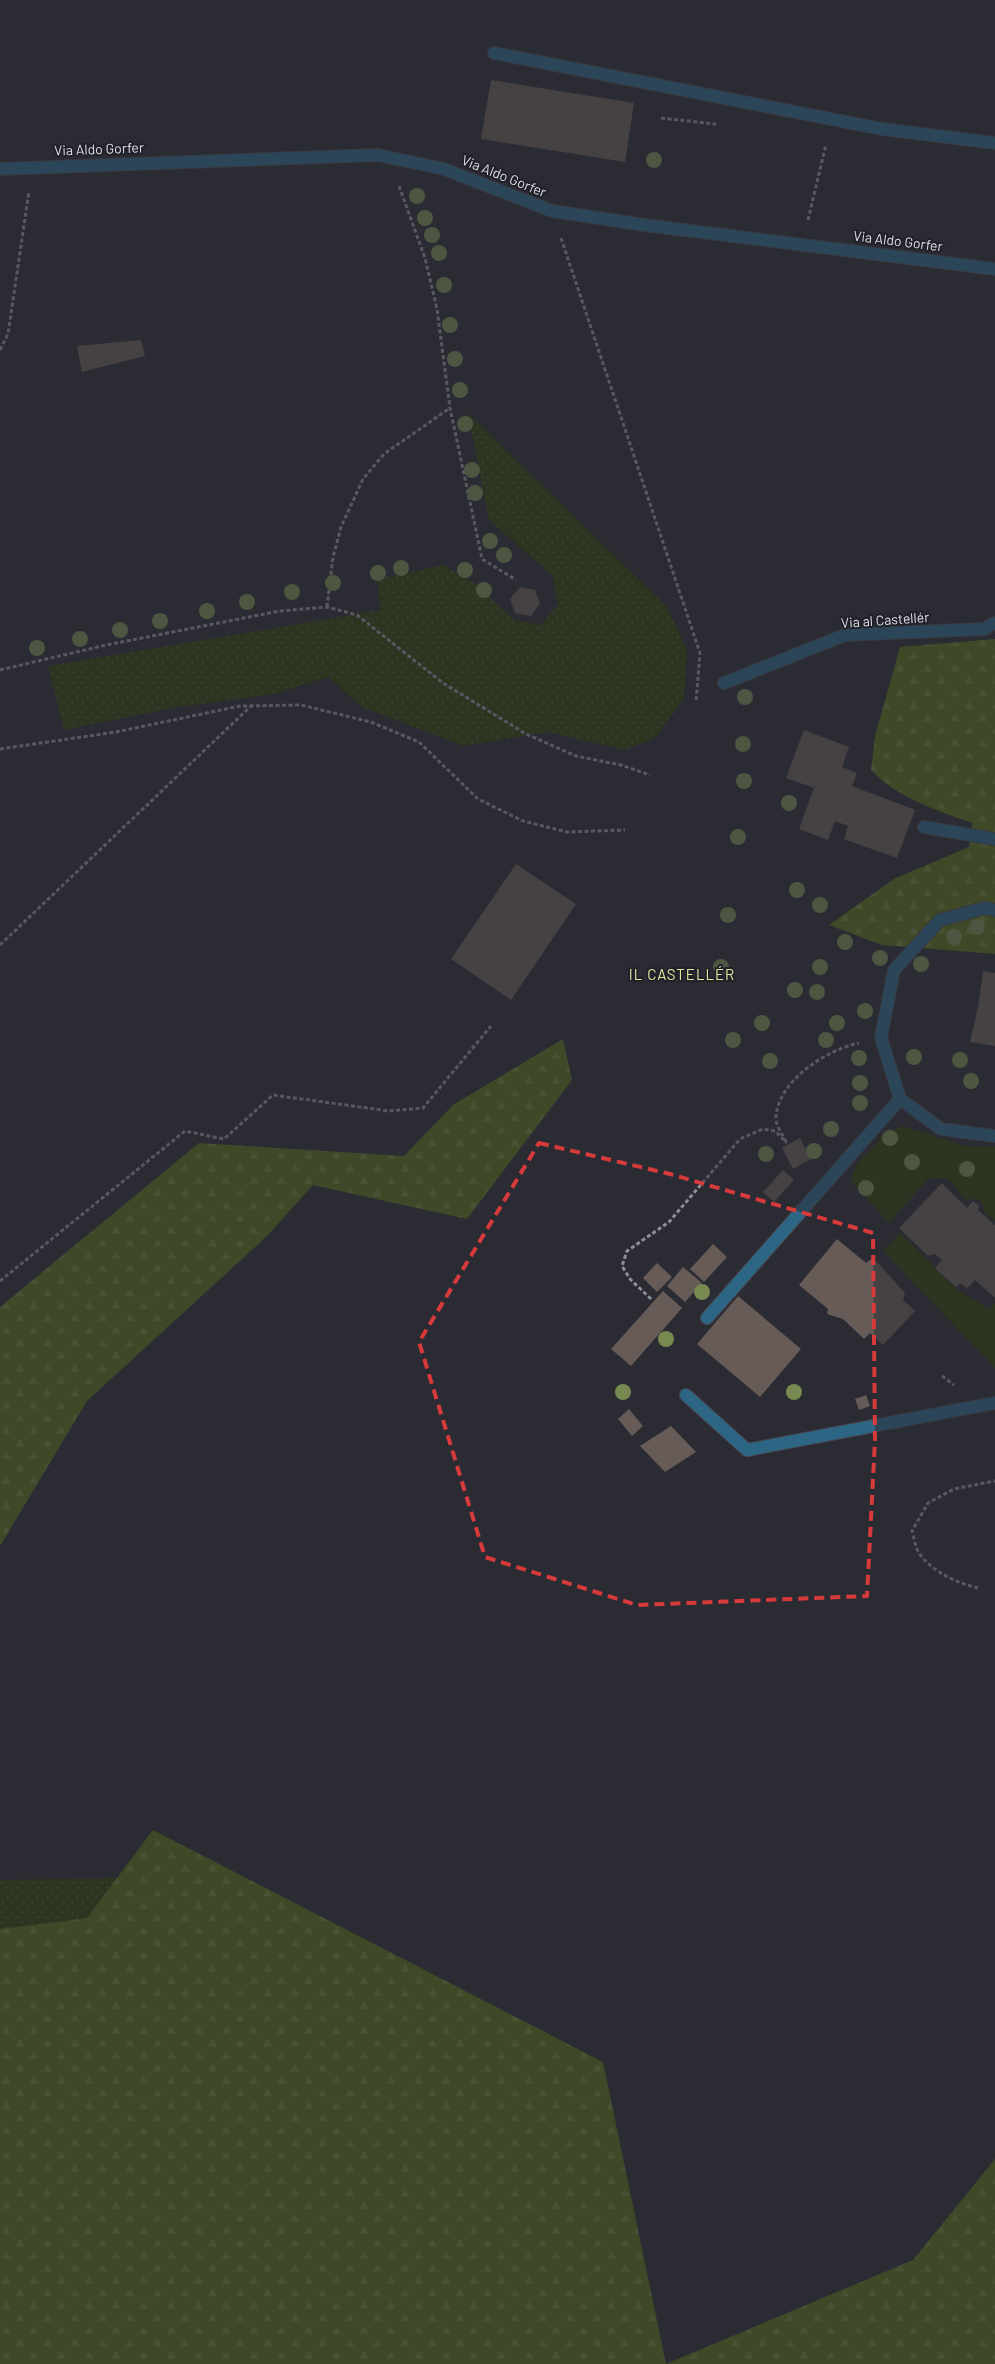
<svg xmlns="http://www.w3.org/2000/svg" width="995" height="2364" font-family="Barlow,sans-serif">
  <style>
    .grass { fill: url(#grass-dots) }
    .forest { fill: url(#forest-firs) }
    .green { fill: #303e07 }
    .building { fill: #665b56 }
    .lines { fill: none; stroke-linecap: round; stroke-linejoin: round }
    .service-casing { stroke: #484850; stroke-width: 14 }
    .minor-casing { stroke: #484850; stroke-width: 14 }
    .path { stroke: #8e8e95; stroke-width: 3; stroke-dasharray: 4 2.5; stroke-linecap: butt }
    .service { stroke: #2c6684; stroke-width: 12 }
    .minor { stroke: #2c6684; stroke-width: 12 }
    .tree { fill: #778951 }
    .marked { fill: none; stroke: #d73a3b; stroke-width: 4; stroke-dasharray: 10 6; stroke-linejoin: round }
    .labels { text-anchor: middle; stroke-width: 4; stroke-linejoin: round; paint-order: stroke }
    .street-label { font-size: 14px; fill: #dfdfe5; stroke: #21212a }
    .neighbourhood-label { font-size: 15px; letter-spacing: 1px; fill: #deec9f; stroke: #21212a }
  </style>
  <defs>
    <pattern id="grass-dots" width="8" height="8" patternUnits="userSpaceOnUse" patternTransform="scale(1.25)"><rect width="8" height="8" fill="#303e07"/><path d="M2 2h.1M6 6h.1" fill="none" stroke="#4e592b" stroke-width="1.8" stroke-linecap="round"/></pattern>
    <pattern id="forest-firs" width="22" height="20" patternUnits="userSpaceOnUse" patternTransform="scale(1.25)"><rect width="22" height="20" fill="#586d18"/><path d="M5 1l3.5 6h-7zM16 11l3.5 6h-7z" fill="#708139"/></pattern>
  </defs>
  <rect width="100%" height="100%" fill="#2b2b34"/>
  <path class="grass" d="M468,413l199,194 20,43 -3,48 -29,40 -30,12 -78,-18 -84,14 -101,-39 -34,-30 -53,17 -96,13 -115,23 -16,-64 332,-56 -3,-31 66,-14 33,19 38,36 27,5 17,-21 -5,-28 -64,-56z
    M117,1878l-30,40 -87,11v-49z"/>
  <path class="forest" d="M995,639v315l-113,-9 -53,-20 65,-46 75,-32 3,-24c-36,-13 -74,-25 -101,-53l4,-34 25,-89z
    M563,1039l9,41 -105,139 -154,-34 -47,52 -179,164 -87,145v-239l199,-164 205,13 49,-51z
    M153,1830l450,232 63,302 247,-104 82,-101v205h-995v-435l87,-11z"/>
  <path class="green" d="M903,1126l62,20 30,1v74l-11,-10 -2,-8 -6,-5 -9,3 -19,-22 -19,-1 -40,45 -39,-43 8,-17 27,-30z
    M900,1233l58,57 31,19 6,-6v65l-112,-117z"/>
  <path class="building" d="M491,80l143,23 -9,59 -144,-23z
    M141,340l4,16 -63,16 -5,-26z
    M520,587l15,3 5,13 -9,13 -16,-3 -5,-14z
    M804,730l45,17 -7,20 15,6 -5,13 63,24 -18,48 -53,-19 4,-13 -13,-5 -7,19 -29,-11 15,-41 -28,-10z
    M516,864l60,40 -65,96 -60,-41z
    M983,971l12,2v73l-25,-4 8,-35z
    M800,1138l11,21 -18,10 -11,-21z
    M783,1170l11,10 -20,22 -11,-10z
    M942,1183l25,25 6,-7 6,5 -1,4 17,15v73l-20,-18 -8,9 -6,-6 -5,4 -21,-19 7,-8 -7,-6 -7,2 -29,-28z
    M837,1239l29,24 7,-5 5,5 27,30 -2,7 12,11 -32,34 -13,-12 -6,6 -21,-20 -16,-5 1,-5 -29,-24z
    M713,1244l14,13 -23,25 -14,-13z
    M657,1263l15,14 -15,15 -14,-14z
    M683,1267l19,16 -17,19 -18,-16z
    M663,1291l19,17 -51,58 -20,-17z
    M738,1296l63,53 -41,48 -63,-53z
    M866,1395l4,11 -11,4 -4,-11z
    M629,1409l14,17 -11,10 -14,-17z
    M671,1426l25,26 -31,20 -25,-26z"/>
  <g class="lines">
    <g class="service-casing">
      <path id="service" d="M494,53l388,76 113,14
        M924,827l71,12
        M686,1395l61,55 248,-47"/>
    </g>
    <g class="minor-casing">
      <path id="minor" d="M0,169l378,-14 66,14 108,42 92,14 351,44
        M724,683l121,-48 139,-6 11,-6
        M995,910l-10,-2 -45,12 -46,50 -13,68 19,61 41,30 54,7
        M707,1318l193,-219"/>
    </g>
    <path class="path" d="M661,118l55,6
      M399,186l26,72 12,51 13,99 32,151 34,21
      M808,220l18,-76
      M561,238l139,415 -4,49
      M0,350l8,-16 21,-143
      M327,607l6,-50 8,-30 22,-48 21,-25 66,-46
      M0,670l106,-25 174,-34 47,-4 30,8 86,68 83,51 50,22 45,9 29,10
      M0,749l116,-17 124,-26 61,-1 70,17 48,20 59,57 45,22 44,11 58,-2
      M0,945l251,-239
      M0,1281l185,-150 39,8 49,-44 116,16 34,-3 68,-82
      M651,1299l-21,-20 -8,-13 5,-15 42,-29 71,-83 23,-10 12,2 11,11c-3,-7 -11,-17 -10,-25 2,-36 50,-67 83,-74
      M942,1376l12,9
      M978,1588c-21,-5 -46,-16 -59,-35 -4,-6 -5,-16 -7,-22l16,-28 26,-14 41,-8"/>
    <use href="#service" class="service"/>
    <use href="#minor" class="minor"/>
  </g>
  <g class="tree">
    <circle cx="654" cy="160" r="8"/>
    <circle cx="417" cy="196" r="8"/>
    <circle cx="425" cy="218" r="8"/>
    <circle cx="432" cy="235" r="8"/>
    <circle cx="439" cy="253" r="8"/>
    <circle cx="444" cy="285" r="8"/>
    <circle cx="450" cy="325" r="8"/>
    <circle cx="455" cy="359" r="8"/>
    <circle cx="460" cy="390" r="8"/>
    <circle cx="465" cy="424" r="8"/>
    <circle cx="472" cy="470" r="8"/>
    <circle cx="475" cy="493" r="8"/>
    <circle cx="490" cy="541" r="8"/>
    <circle cx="504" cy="555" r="8"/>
    <circle cx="401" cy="568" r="8"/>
    <circle cx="465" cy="570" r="8"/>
    <circle cx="378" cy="573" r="8"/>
    <circle cx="333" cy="583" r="8"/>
    <circle cx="484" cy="590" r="8"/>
    <circle cx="292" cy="592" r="8"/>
    <circle cx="247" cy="602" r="8"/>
    <circle cx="207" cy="611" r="8"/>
    <circle cx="160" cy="621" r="8"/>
    <circle cx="120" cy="630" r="8"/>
    <circle cx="80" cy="639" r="8"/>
    <circle cx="37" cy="648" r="8"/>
    <circle cx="745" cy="697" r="8"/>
    <circle cx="743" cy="744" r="8"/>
    <circle cx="744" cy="781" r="8"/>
    <circle cx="789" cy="803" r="8"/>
    <circle cx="738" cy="837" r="8"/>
    <circle cx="797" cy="890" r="8"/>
    <circle cx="820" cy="905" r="8"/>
    <circle cx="728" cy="915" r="8"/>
    <circle cx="977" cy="927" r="8"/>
    <circle cx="954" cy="937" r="8"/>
    <circle cx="845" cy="942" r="8"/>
    <circle cx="880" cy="958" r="8"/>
    <circle cx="921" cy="964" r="8"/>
    <circle cx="721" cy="967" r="8"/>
    <circle cx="820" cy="967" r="8"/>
    <circle cx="795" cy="990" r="8"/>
    <circle cx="817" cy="992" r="8"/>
    <circle cx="865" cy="1011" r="8"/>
    <circle cx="762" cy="1023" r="8"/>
    <circle cx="837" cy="1023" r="8"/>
    <circle cx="733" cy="1040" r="8"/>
    <circle cx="826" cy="1040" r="8"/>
    <circle cx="914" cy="1057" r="8"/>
    <circle cx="859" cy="1058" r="8"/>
    <circle cx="960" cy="1060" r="8"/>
    <circle cx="770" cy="1061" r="8"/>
    <circle cx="971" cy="1081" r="8"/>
    <circle cx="860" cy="1083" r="8"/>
    <circle cx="860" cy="1103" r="8"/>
    <circle cx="831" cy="1129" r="8"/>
    <circle cx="890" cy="1138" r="8"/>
    <circle cx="814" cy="1151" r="8"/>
    <circle cx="766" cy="1154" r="8"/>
    <circle cx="912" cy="1162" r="8"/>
    <circle cx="967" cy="1169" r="8"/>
    <circle cx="866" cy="1188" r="8"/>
    <circle cx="702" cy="1292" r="8"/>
    <circle cx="666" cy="1339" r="8"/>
    <circle cx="623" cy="1392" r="8"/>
    <circle cx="794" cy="1392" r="8"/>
  </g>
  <path d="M0 0H995V2364H0ZM539,1143l131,31 203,59 2,207 -8,156 -230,9 -152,-48 -66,-215z" fill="#2b2b34" fill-opacity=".55" fill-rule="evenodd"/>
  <path class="marked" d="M539,1143l131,31 203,59 2,207 -8,156 -230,9 -152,-48 -66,-215z"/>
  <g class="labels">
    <g class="street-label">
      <text transform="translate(99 149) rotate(-2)" y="5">Via Aldo Gorfer</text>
      <text transform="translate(504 176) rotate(22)" y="5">Via Aldo Gorfer</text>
      <text transform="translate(898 241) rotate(7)" y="5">Via Aldo Gorfer</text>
      <text transform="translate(885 620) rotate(-4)" y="5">Via al Castellér</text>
    </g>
    <g class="neighbourhood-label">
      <text x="682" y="980">IL CASTELLÉR</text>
    </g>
  </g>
</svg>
